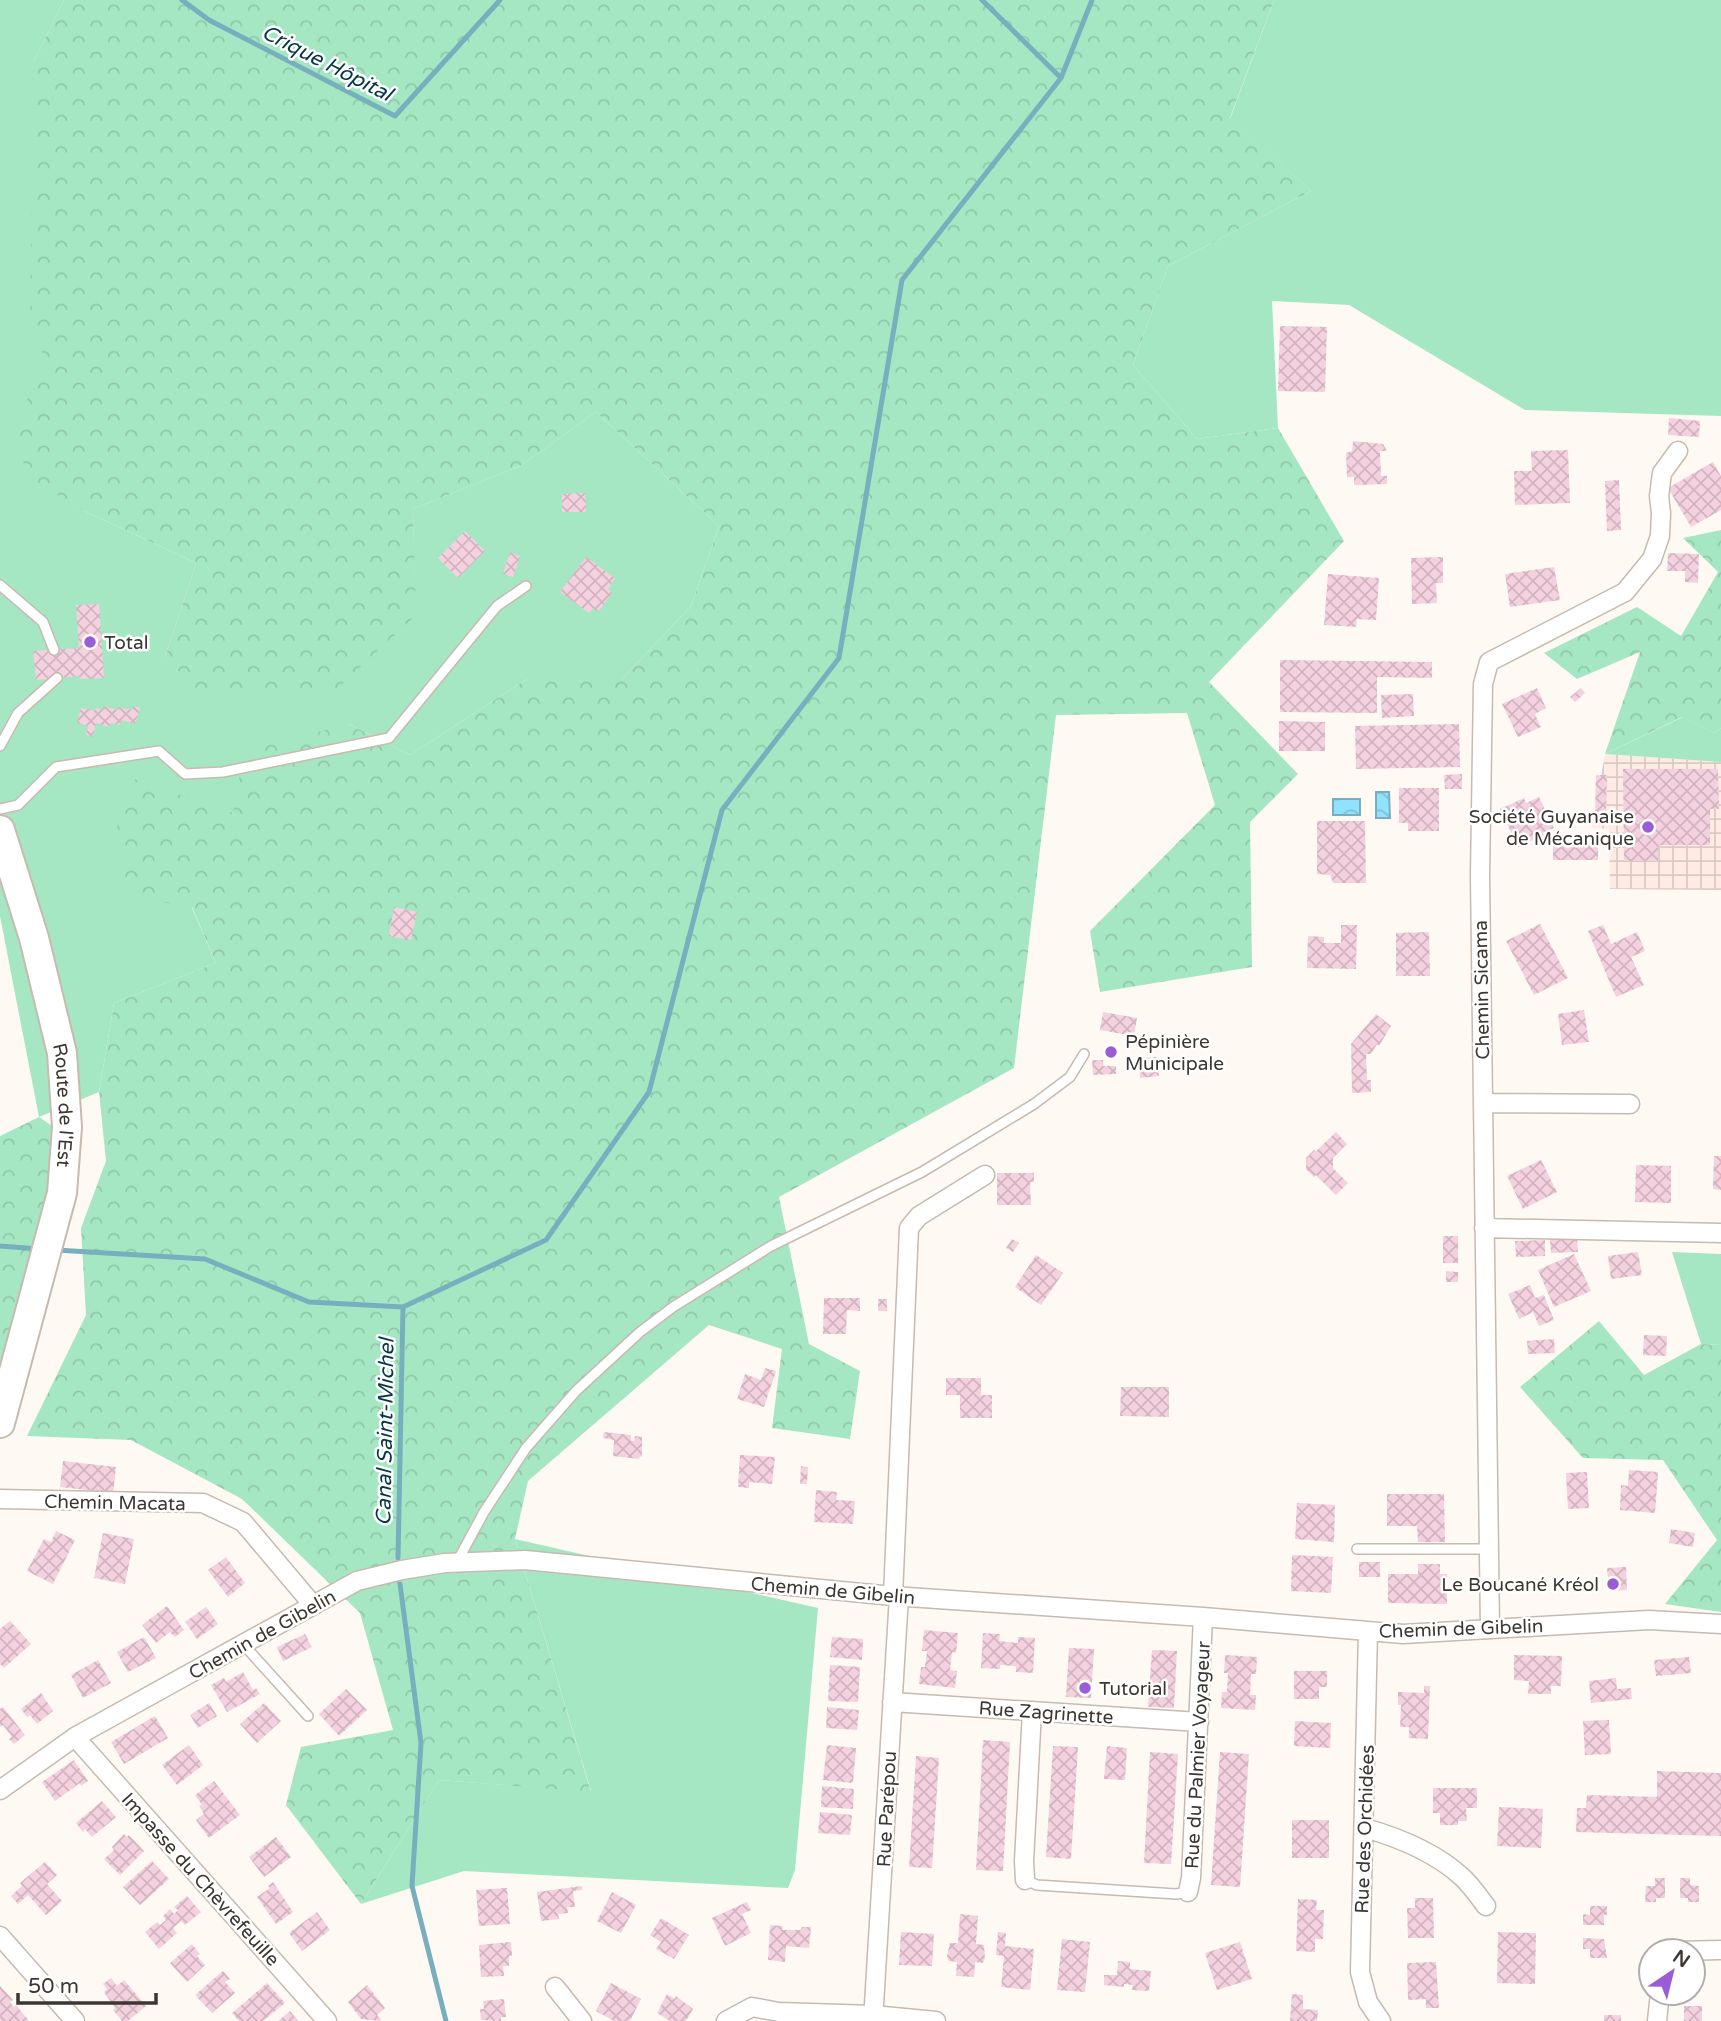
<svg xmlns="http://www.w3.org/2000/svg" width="1721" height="2021" font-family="'Varela Round',sans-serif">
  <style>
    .industrial { fill: url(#industrial-grid) }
    .green { fill: #a6e7c3 }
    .forest { fill: url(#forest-crowns) }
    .water { fill: url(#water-waves); stroke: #78afbf; stroke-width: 2 }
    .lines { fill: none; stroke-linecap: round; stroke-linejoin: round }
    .stream { stroke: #78afbf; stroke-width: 5 }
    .building { fill: url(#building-cross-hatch) }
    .lane-casing { stroke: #c7baaf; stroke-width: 12 }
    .street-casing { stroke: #c7baaf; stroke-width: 21 }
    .primary-casing { stroke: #c7baaf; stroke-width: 32 }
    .lane { stroke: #fff; stroke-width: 9 }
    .street { stroke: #fff; stroke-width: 18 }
    .primary { stroke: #fff; stroke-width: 28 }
    .poi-dot { fill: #9a5dd4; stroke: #fff; stroke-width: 2.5 }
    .labels { text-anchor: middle; stroke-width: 5; stroke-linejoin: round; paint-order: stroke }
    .poi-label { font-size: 19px; fill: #3c3732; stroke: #fff; text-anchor: start }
    .street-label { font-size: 19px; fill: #3c3732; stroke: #fff }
    .water-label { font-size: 21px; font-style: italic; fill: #053846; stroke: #fff }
  </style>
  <defs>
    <pattern id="industrial-grid" width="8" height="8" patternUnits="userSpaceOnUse" patternTransform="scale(1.75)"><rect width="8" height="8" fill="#ffebe3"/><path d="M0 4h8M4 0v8" fill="none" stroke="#dbcac3"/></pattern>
    <pattern id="forest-crowns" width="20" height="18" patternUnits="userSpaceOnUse" patternTransform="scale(1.75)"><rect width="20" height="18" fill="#a6e7c3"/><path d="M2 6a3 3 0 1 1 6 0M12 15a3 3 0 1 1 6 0" fill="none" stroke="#90c7a8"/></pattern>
    <pattern id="water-waves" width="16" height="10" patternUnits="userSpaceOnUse" patternTransform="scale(1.75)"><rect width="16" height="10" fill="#91e2fc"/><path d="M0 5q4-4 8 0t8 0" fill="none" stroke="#7ec2d8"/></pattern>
    <pattern id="building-cross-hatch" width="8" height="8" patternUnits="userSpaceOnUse" patternTransform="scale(1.75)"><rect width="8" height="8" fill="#f4d1df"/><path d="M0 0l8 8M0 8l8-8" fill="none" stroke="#d2b4c0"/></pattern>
  </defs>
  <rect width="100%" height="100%" fill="#fff9f4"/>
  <path class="industrial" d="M1605,754l116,8v128l-111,-1 -1,-60 -17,-1z"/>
  <path class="green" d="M0,0h64l-30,61 15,301 29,146 118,55 -31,94 250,-42 -2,-106 107,-43 76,-54 123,114 -28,80 -69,73h-95l-117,76 -61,-31 -116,89 -41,95 24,55 -102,40 -15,89 -60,25 -39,-201z
    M1274,0h447v416l-196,-6 -176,-105 -77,-4 6,127 -81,11 -64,-74 35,-99 143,-75 -81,-72z
    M1683,717l32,16 6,-5v34l-116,-8z
    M1672,1252l49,2v91l-20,-1z
    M515,1539l303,69 -23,262 -7,18 -324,-17 -103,33 78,-124 152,11z"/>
  <path class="forest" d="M64,0h1210l-44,118 81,73 -143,75 -35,99 64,74 81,-11 66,113 -135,141 89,92 -48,48 2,145 -152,25 -10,-61 125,-126 -28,-92 -131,2 -42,353 -235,129 30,147 51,27 -10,68 -78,-11 10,-79 -73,-24 -181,156 -13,58 76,253 -152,-12 -78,124 -75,-99 15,-58 92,-17 -33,-117 -118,-114 -111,-59 -104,-4 59,-121 -5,-87 25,-67 -7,-69 15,-89 102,-40 -24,-56 -68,-11 -8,-85 18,-32 99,34 11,-62 105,-27 61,31 117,-76h95l69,-73 28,-80 -123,-114 -76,54 -107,43 3,106 -82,77 -133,2 -36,-37 31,-94 -118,-55 -50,-32 -17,-50 38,-63 -19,-30 4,-272z
    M1721,530v198l-6,5 -33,-16 -77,37 35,-102 -63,27 -33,-26 93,-46 44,29 37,-64 -35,-34z
    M39,1117l22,15 -9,77 -24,52 -5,39 -23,77v-241z
    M1599,1321l45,54 57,-31 20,1v267l-56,-8 52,-64 -54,-80 -80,-2 -63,-71z"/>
  <path class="water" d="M1376,792h13l1,26h-14z
    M1333,799h27v16h-27z"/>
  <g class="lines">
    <path class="stream" d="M182,0l27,20 186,96 105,-116
      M982,0l79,78 31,-78
      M0,1246l39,3
      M56,1250l149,9 104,43 94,5 143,-67 103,-148 73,-282 117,-152 63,-378 159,-202
      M398,1558l5,-251
      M400,1584l21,159 -9,143 34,135"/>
  </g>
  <path class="building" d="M1280,326l47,1 -2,65 -47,-1z
    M1669,418l31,3 -1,16 -31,-2z
    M1353,441l30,3 4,7h-7l1,25h6v8l-33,1v-8h-7l-1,-24 6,-2z
    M1568,450l2,53 -55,2 -1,-34h18l-1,-20z
    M1713,462l8,14v34l-30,17 -23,-39z
    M1619,480l2,50 -14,1 -2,-50z
    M585,493l1,19h-24v-18z
    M465,531l20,20 -27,27 -20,-20z
    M510,552l10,4 -7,21 -10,-3z
    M1668,553l31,1 -1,29 -13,-1v-11h-18z
    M586,557l29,21 -7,11 4,4 -14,19 -5,-4 -4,5 -29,-21z
    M1443,557v26h-7l1,20 -25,1 -1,-46z
    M1554,567l6,33 -50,7 -5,-33z
    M1328,574l51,4 -3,42 -19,-1 -1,8 -32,-2z
    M99,604l5,74 -24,1v-3l-44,4 -3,-29 46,-3 -3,-43z
    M1280,660l152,2v16l-55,-1v36l-97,-1z
    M1537,688l9,20 -11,6 6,13 -23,10 -16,-33z
    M1581,688l4,5 -10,9 -5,-5z
    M1413,694l1,22 -32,2 -1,-23z
    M103,706l14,4 1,-3 14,3 1,-4 7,2 -5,16 -14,-4 -1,5 -10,-2 -1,4 -13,-4 -3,14 -7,-2 2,-9 -11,-3 4,-15 14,3 1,-3 6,2z
    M1279,721l46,1v29h-46z
    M1459,724l1,43 -104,2 -1,-43z
    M1623,769h95l1,40h-9v36h-52v16h-34z
    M1462,774v15h-17l-1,-14z
    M1596,775h11l-1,38h-11z
    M1399,788h40v43h-31v-8h-9z
    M1539,797l15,31 -12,5 2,2 -26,12 -18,-38 24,-11 2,5z
    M1317,821h48l1,62h-33l-3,-8 -13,-1z
    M1553,841h45v19h-45z
    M394,907l23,5 -6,28 -22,-4z
    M1540,924l28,54 -34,17 -28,-54z
    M1341,925h16l-1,44 -49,-1 1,-32 16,1v6h17z
    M1603,925l8,19 26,-12 8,19 -14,6 13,28 -28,12 -28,-66z
    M1429,932l1,44h-34v-43z
    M1584,1010l5,32 -27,3 -4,-31z
    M1103,1012l34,6 -3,18 -34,-6z
    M1376,1014l15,12 -12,20 -2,-2 -6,10h-5l1,26h4v12l-19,1 -1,-49z
    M1158,1057l1,19 -19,2 -1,-20z
    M1092,1060h11v6h13v8l-23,1z
    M1336,1132l11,12 -14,14v10l15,15 -12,12 -20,-20 -2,2 -8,-8v-11l8,-8 2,1z
    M1714,1156h7v34l-8,-1z
    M1541,1160l16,32 -34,17 -16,-33z
    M1636,1165l35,1v37l-36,-1z
    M997,1173h37v9h-4l1,23h-34z
    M1443,1236h15v27h-15z
    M1577,1238l1,14 -27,1 -1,-14z
    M1012,1239l7,4 -6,9 -7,-4z
    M1545,1240v16l-29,1 -1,-16z
    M1638,1252l4,23 -31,4 -3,-23z
    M1574,1254l17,37 -37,16 -16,-37z
    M1036,1255l27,18 -22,32 -26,-18z
    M1446,1271l12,1v10h-12z
    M1530,1285l5,13 9,-3 10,25 -15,6 -6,-14 -14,7 -11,-25z
    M824,1298h36v13l-13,-1 -1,24h-23z
    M878,1299h9v12h-9z
    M1644,1335l23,1 -1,20 -23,-1z
    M1554,1339l1,14 -27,1 -1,-13z
    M765,1368l11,3 -12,36 -27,-8 8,-25 16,6z
    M946,1378h35v17h11v23h-32v-23h-14z
    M1121,1387h48v30l-49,-1z
    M604,1432l27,3v6h3l1,-5 7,1v20l-2,-1 -1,3 -26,-3 1,-16 -11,-2z
    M740,1455l35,2 -3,27 -23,-2v6l-11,-1z
    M63,1461l53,6 -3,26 -53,-6z
    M801,1466l7,1 -1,17h-7z
    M1629,1470l29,2 -3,41 -35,-3 1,-25 7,1z
    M1587,1472l2,36 -21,1 -2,-36z
    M816,1490l21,2 -1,8 19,1 -2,23 -39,-2z
    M1387,1494h57l1,48h-27l-1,-16h-30z
    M1297,1503l38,2 -1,37 -39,-3z
    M1671,1529l24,4 -2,14 -24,-4z
    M56,1531l19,9 -22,44 -26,-13 17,-32 7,3z
    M103,1533l31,6 -9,45 -31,-6z
    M1292,1555l41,2 -2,36 -40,-2z
    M226,1557l19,26 -17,14 -20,-27z
    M1359,1562h21v15h-21z
    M1418,1564h22v10h7v30l-59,-1v-29h30z
    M1626,1567l1,23 -18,1 -2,-23z
    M167,1606l17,24 -9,7 -5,-5 -14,11 -14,-18z
    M206,1607l12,17 -21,15 -12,-17z
    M10,1621l21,23 -27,24 -4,-4v-35z
    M924,1630l34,3 -2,20 -4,-1 -2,18 7,1 -2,17 -36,-4 2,-17h4l2,-16h-5z
    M983,1633l17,1 -1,7 19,2v-6l17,1 -2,35 -17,-1v-6l-16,-1v4l-19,-1z
    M305,1634l7,13 -29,14 -6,-14z
    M144,1637l12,21 -28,14 -11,-20z
    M832,1637l31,2 -1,21 -32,-3z
    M1069,1648l25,1 -3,49 -25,-1z
    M1152,1650l25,1 -3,57 -26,-1z
    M1225,1655l32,2 -1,17h-5l-1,21h6l-1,15 -34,-2 1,-16h5l1,-19h-4z
    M1514,1655l48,1 -1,30h-10v8h-23l1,-13 -15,-1z
    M1689,1657l2,16 -35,3 -2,-16z
    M98,1660l13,23 -28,15 -12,-23z
    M830,1665l30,2 -2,35 -30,-1z
    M1294,1671h33v16h-8v12h-25z
    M243,1672l10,18 3,-2 4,6 -33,18 -16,-27 13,-7 2,4z
    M1616,1678l1,11 14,-1 1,11 -41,4 -2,-22z
    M1424,1686h6l-2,53 -19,-1v-11h-9l1,-22h-3v-13l26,1z
    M346,1689l21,21 -28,26 -20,-22z
    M41,1693l12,18 -16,13 -7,-9 -3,2 -6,-8z
    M209,1703l8,13 -19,12 -8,-13z
    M264,1703l17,18 -24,22 -17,-19z
    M3,1707l22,28 -11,9 -5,-5 3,-2 -9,-12 -3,2v-18z
    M827,1707l32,3 -2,20 -31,-2z
    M155,1716l13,22 -44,26 -13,-22z
    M1609,1720l2,34 -26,1 -2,-34z
    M1295,1721l36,2 -1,25 -36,-2z
    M983,1740l27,2 -7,129 -27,-1z
    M189,1745l14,20 -26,20 -15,-20z
    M827,1745l29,3 -3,35 -30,-3z
    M1053,1746l25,1 -7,112 -25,-2z
    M1107,1746l20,2 -2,32 -21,-1z
    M1150,1752l28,2 -7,110 -27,-1z
    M1220,1752l29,2 -9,133 -29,-2z
    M916,1756l23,2 -7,110 -23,-1z
    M74,1760l14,21 -7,5 -1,-3 -25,18 -13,-19z
    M1657,1771l64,2v63l-145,-4 1,-24h9l1,-13 70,2z
    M214,1781l26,34 -31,23 -13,-18 8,-6 -5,-8 3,-1 -7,-10z
    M822,1786l32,3 -1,20 -32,-2z
    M1433,1788h44v20h-11l1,13h-9v4h-18v-12h-7z
    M102,1801l14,16 -24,20 -7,-8 -2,3 -7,-9z
    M1499,1807l44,2 -2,39 -44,-2z
    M820,1812l32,3 -2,20 -32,-2z
    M1292,1820h37v38h-37z
    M124,1834l3,3 2,-2 15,16 -24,24 -16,-16 10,-9 -2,-3z
    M276,1837l15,20 -27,20 -15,-20z
    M152,1861l17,18 -29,26 -17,-18z
    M45,1862l12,13 -10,9 15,17 -16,14 -18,-20 -10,9 -7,-8 11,-10 -2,-3z
    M1655,1878h10v20h-9v4h-11l1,-16h9z
    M1680,1878h10v7l9,1v16h-11v-4h-8z
    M273,1882l20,30 -17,12 -19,-27 13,-9 -2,-2z
    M582,1886v4l-9,1 2,16h-8l1,6 -10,1 1,5 -18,2 -4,-29z
    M507,1888l3,36 -31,2 -3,-36z
    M612,1892l24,13 -15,28 -24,-12z
    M187,1896l14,16 -16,13 -4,-4 -8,7 4,5 -18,16 -14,-17 12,-10 3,3 6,-5 -3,-4 7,-7 4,5 4,-4 -4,-3z
    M1415,1898h18l1,40h-26l-1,-30h8z
    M1298,1899l19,1 -1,10h8l-1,29h-8v13l-19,-1z
    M747,1902l4,8 -9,4 9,19 -26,13 -13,-28z
    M1590,1906h17v9h-3v10h-21v-11l7,1z
    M317,1912l13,18 -28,21 -13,-18z
    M960,1914l18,2 -2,28 8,1 1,13 -2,5 -8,-1 -1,15 -18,-1 1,-14 -8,-1 -2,-5 3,-13h8z
    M661,1918l28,17 -15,24 -18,-10 5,-7 -11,-7z
    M770,1925l13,1 -1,4h19l1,-3h9l-2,21 -23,-2 -1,16 -17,-2z
    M901,1932l33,2 -2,32 -33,-1z
    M998,1932l8,1 -1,13 29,3 -4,41 -29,-3 3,-31 -8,-1z
    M1498,1932l38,1 -1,51 -38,-1z
    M1583,1938l21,1 3,19h-17v-9h-7z
    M1062,1939l28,3 -5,50 -28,-2z
    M511,1942l1,14h-3v10h-6l1,10 -23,1 -2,-32z
    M1240,1942l12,37 -35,11 -12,-37z
    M192,1944l8,10 -3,2 8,9 -18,17 -17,-19z
    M1118,1961l12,1v7l21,2 -2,20 -17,-1 1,-5 -9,-1v3l-20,-2v-10h13z
    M1436,1962l3,46h-13v-9l-18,1 -1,-37z
    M223,1971l7,8 -5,3 10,11 -23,20 -17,-18z
    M111,1978l6,8 7,-6 22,26 -18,15h-6l-9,-11 2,-2 -11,-16 3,-3 -4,-5z
    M267,1983l18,20 -22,18h-24l-7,-8z
    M611,1983l30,16 -11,22h-16l-18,-10z
    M367,1985l18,23 -8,7 4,5 -1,1 -19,-2 -13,-17z
    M0,1986l13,14 -3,2 4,5 2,-2 13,16h-29z
    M667,1994l8,5 1,-3 17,13 -7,12h-16l-13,-8z
    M1292,1994l11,1v14l15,1 -1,11h-27z
    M504,1999l2,18h-5v4l-20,-1 -1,-11h4l-1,-8z
    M1684,2006h18v15h-18z
    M290,2011l8,10h-20z
    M1604,2015h17v6h-17z"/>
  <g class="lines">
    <g class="lane-casing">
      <path id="lane" d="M0,585l43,37 11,28
        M0,746l18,-33 39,-35
        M0,809l18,-4 38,-38 103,-16 26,23 38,-2 166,-34 108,-132 29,-20
        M1357,1549h130
        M457,1562l27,-50 42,-64 50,-57 64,-59 33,-25 98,-61 151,-74 112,-68 36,-27 14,-23
        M243,1644l65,72
        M1025,1880l12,5 139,9 12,-2"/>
    </g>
    <g class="street-casing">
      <path id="street" d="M1483,1103l147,1
        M1484,1228l237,5
        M0,1499l203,4 40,19 70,83
        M893,1596l16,-368 10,-12 66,-41
        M1490,1629l-10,-753 3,-192 6,-22 136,-70 27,-33 8,-23 1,-23 -2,-17 3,-23 16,-22
        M1368,1631l-8,341 8,30 13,19
        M892,1702l307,20
        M75,1737l252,284
        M0,1790l75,-53 282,-156 45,-11 43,-7 80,-3 368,36 310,21 200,17 246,-14 72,4
        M1365,1828c35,10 70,24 97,49 9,8 17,20 24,29
        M1025,1880l-1,-19 8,-150
        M1188,1892l3,-14 12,-261
        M0,1936l75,85
        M1674,1951l47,-1
        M555,1987l27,34
        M726,2021l26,-14 27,5 94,3 63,6
        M873,2021l26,-425
        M1657,2021l3,-28"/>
    </g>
    <g class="primary-casing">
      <g id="primary">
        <path id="s1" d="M0,830l34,108 28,115 5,74 -5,66 -62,230"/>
      </g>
    </g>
    <use href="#lane" class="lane"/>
    <use href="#street" class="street"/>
    <use href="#primary" class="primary"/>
  </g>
  <g class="poi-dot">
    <circle cx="90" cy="642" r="7"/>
    <circle cx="1648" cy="827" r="7"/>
    <circle cx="1111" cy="1052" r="7"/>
    <circle cx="1613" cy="1584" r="7"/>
    <circle cx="1085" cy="1688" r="7"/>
  </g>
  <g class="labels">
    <g class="poi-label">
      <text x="104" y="649">Total</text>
      <text x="1634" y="823" text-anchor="end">Société Guyanaise<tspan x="1634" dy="22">de Mécanique</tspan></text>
      <text x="1125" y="1048">Pépinière<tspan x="1125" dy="22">Municipale</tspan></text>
      <text x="1599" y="1591" text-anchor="end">Le Boucané Kréol</text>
      <text x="1099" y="1695">Tutorial</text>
    </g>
    <g class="street-label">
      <text transform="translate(1481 990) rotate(-91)" y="7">Chemin Sicama</text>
      <text dy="7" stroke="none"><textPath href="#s1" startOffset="284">Route de l'Est</textPath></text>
      <text transform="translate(115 1502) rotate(1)" y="7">Chemin Macata</text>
      <text transform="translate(833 1590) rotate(5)" y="7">Chemin de Gibelin</text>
      <text transform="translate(1461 1628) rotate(-2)" y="7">Chemin de Gibelin</text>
      <text transform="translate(262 1634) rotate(-29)" y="7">Chemin de Gibelin</text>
      <text transform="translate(1046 1712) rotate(4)" y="7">Rue Zagrinette</text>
      <text transform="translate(1197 1755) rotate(-87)" y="7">Rue du Palmier Voyageur</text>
      <text transform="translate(886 1809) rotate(-87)" y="7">Rue Parépou</text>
      <text transform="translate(1364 1829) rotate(-88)" y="7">Rue des Orchidées</text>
      <text transform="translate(201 1879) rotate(48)" y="7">Impasse du Chèvrefeuille</text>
    </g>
    <g class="water-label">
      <text transform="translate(327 63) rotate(27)" y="7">Crique Hôpital</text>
      <text transform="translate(385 1432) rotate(-89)" y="7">Canal Saint-Michel</text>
    </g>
  </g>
  <g transform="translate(1672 1972) rotate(35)"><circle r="33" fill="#ffffff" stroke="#b1afad" stroke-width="2"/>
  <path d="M0-5L12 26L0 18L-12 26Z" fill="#9a5dd4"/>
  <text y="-10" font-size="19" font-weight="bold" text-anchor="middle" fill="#3c3732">N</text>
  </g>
  <path d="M18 1993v10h138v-10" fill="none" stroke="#3c3732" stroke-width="3.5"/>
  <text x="28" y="1993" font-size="21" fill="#3c3732" stroke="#ffffff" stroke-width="5" paint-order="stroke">50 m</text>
</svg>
